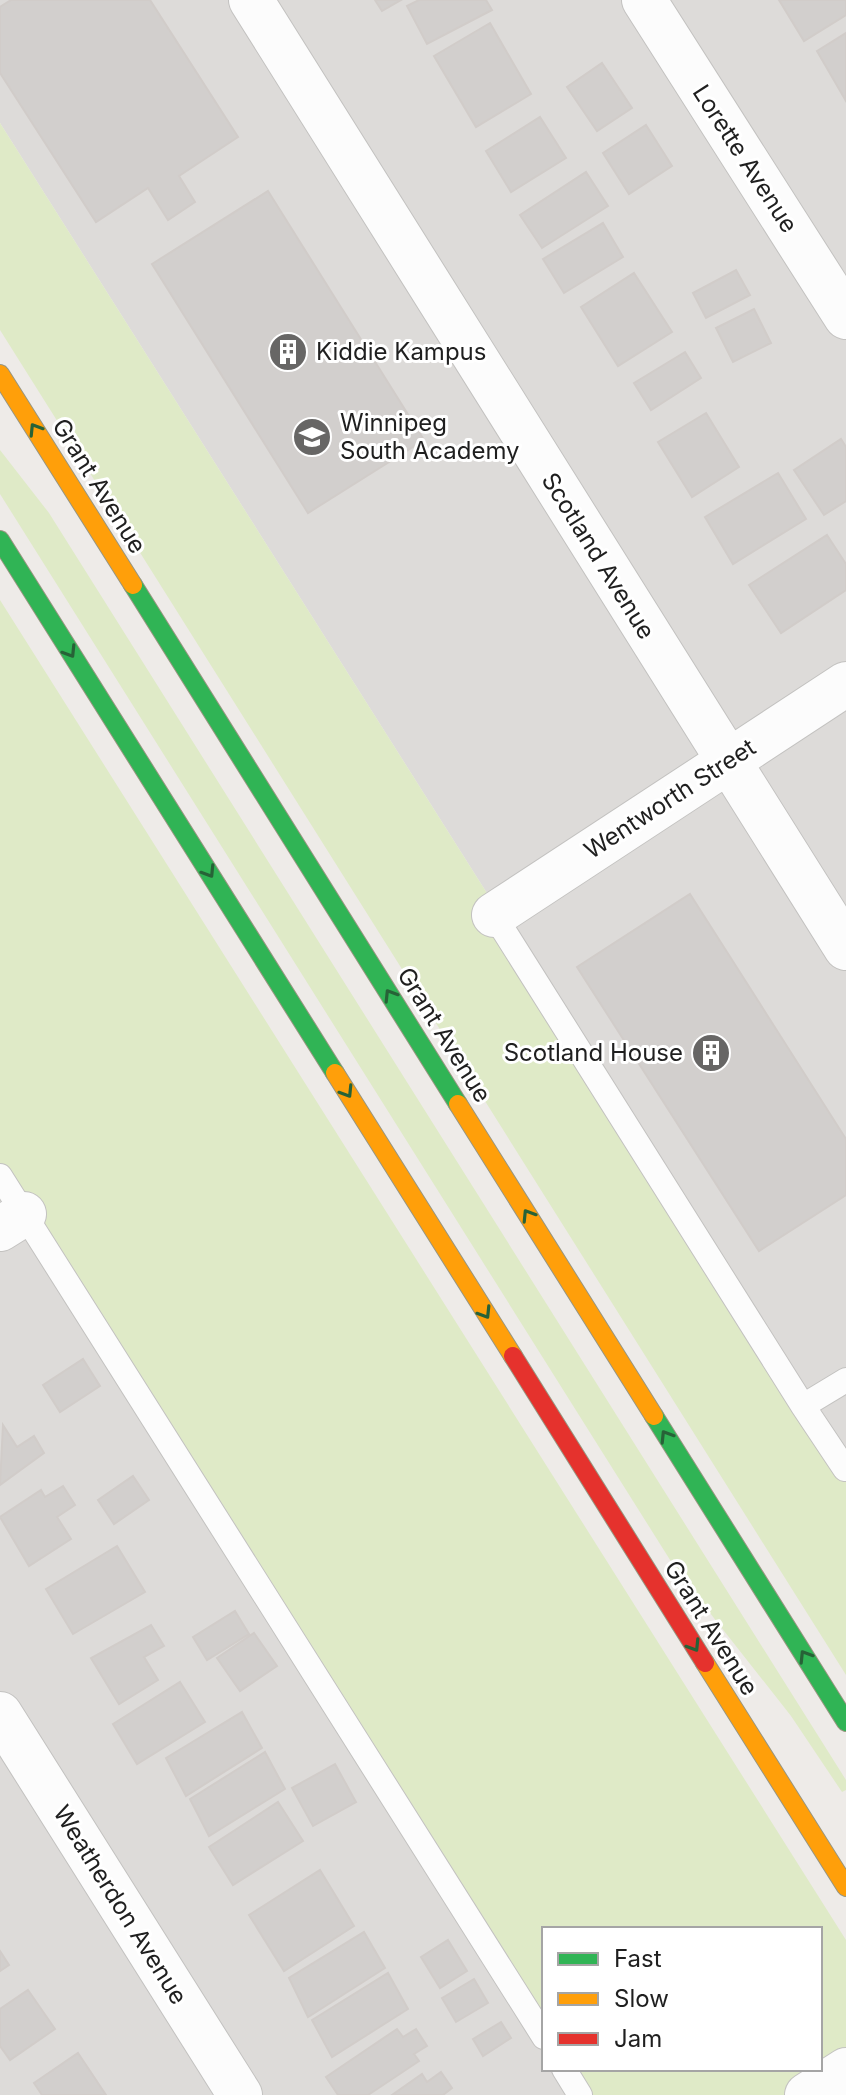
<svg xmlns="http://www.w3.org/2000/svg" width="846" height="2095" font-family="Inter,sans-serif">
  <style>
    .residential { fill: #dddbd9 }
    .grass { fill: #dfeac7 }
    .building { fill: #d2cfcd; stroke: #d1ccc9; stroke-width: 2 }
    .lines { fill: none; stroke-linecap: round; stroke-linejoin: round }
    .lane-casing { stroke: #c3c2c0; stroke-width: 26 }
    .street-casing { stroke: #c3c2c0; stroke-width: 46 }
    .fast-casing { stroke: #989680; stroke-width: 20 }
    .slow-casing { stroke: #989680; stroke-width: 20 }
    .jam-casing { stroke: #989680; stroke-width: 20 }
    .lane { stroke: #fcfcfc; stroke-width: 24 }
    .street { stroke: #fcfcfc; stroke-width: 44 }
    .fast { stroke: #30b455; stroke-width: 18 }
    .slow { stroke: #ff9f0a; stroke-width: 18 }
    .jam { stroke: #e5322d; stroke-width: 18 }
    .oneway { stroke: #276237 }
    .labels { text-anchor: middle; stroke-width: 6; stroke-linejoin: round; paint-order: stroke }
    .street-label { font-size: 24px; fill: #1f1f1f; stroke: #fff }
    .poi-label { font-size: 24px; fill: #1f1f1f; stroke: #fff; text-anchor: start }
  </style>
  <rect width="100%" height="100%" fill="#eeebe8"/>
  <path class="residential" d="M0,0h846v1480l-349,-571 -497,-786z
    M0,1173l544,864v32h20l16,26h-580z"/>
  <path class="grass" d="M0,123l497,786 349,571v195l-846,-1345z
    M0,450l49,63 797,1267v10l-4,2 -51,-76 -114,-145 -677,-1077z
    M0,600l846,1340v155h-266l-16,-26h256v-140h-276v108l-544,-862z"/>
  <path class="building" d="M11,0h139l88,137 -59,39 16,26 -27,18 -20,-32 -52,34 -96,-149v-66z
    M375,0h26l-19,11z
    M419,0h67l6,10 -65,34 -20,-38z
    M779,0h67v15l-42,26z
    M490,23l41,71 -55,33 -42,-71z
    M846,33v68l-29,-50z
    M602,63l30,45 -35,23 -30,-44z
    M540,117l26,41 -55,34 -25,-41z
    M646,125l26,41 -43,28 -26,-41z
    M586,172l22,34 -66,42 -22,-33z
    M268,191l156,249 -116,73 -156,-249z
    M603,223l20,34 -59,36 -21,-34z
    M736,270l14,25 -44,23 -13,-25z
    M634,273l38,59 -54,34 -37,-59z
    M754,309l17,34 -38,19 -17,-34z
    M685,352l16,26 -50,32 -17,-27z
    M706,413l33,54 -47,30 -34,-55z
    M841,439l5,8v54l-22,14 -30,-45z
    M778,473l28,46 -73,45 -28,-47z
    M827,535l19,29v26l-65,43 -32,-48z
    M690,894l156,245v56l-87,56 -182,-284z
    M83,1359l17,27 -40,26 -17,-27z
    M3,1425l14,22 17,-11 10,17 -44,32z
    M133,1476l16,24 -35,24 -16,-24z
    M63,1486l12,19 -18,12 14,22 -42,27 -29,-49 41,-27 4,7z
    M117,1546l28,46 -72,42 -27,-45z
    M235,1611l14,23 -42,26 -14,-23z
    M151,1625l13,21 -20,11 14,23 -39,24 -28,-46z
    M254,1633l23,33 -37,25 -23,-33z
    M180,1682l25,40 -68,42 -24,-40z
    M242,1712l20,36 -76,48 -20,-38z
    M265,1752l20,37 -76,47 -19,-37z
    M335,1764l21,38 -43,24 -21,-38z
    M278,1802l25,39 -70,44 -24,-38z
    M320,1870l34,56 -70,45 -35,-56z
    M364,1932l21,36 -77,49 -19,-39z
    M448,1940l19,31 -27,17 -19,-31z
    M0,1951l9,14 -9,6z
    M388,1973l20,36 -76,48 -20,-37z
    M474,1979l14,24 -32,19 -14,-24z
    M28,1990l27,39 -45,31 -10,-14v-37z
    M501,2022l10,16 -28,18 -10,-17z
    M397,2029l6,8 13,-8 11,17 -13,8 5,7 -51,34h-30l-12,-18z
    M78,2053l28,42h-64l-8,-12z
    M441,2072l11,16 -9,7h-51l30,-21 5,8z"/>
  <g class="lines">
    <g class="lane-casing">
      <path id="lane" d="M494,915l309,491
        M0,1176l544,861
        M845,1469l-42,-63 43,-26
        M564,2069l16,26"/>
    </g>
    <g class="street-casing">
      <path id="street" d="M251,0l595,948
        M644,0l202,317
        M494,915l352,-231
        M0,1229l24,-15
        M0,1714l240,381
        M807,2095l39,-25"/>
    </g>
    <g class="fast-casing">
      <path id="fast" d="M0,540l335,533
        M133,585l325,519
        M654,1416l192,306"/>
    </g>
    <g class="slow-casing">
      <path id="slow" d="M0,374l133,211
        M335,1073l178,283
        M458,1104l196,312
        M705,1663l141,224"/>
    </g>
    <g class="jam-casing">
      <path id="jam" d="M513,1356l192,307"/>
    </g>
    <use href="#lane" class="lane"/>
    <use href="#street" class="street"/>
    <use href="#fast" class="fast"/>
    <use href="#slow" class="slow"/>
    <use href="#jam" class="jam"/>
  </g>
  <defs><path id="oneway-chevron" d="M-2-3.5L2.5 0L-2 3.5" fill="none" stroke-width="1.6" stroke-linecap="round" stroke-linejoin="round" transform="scale(2)"/></defs>
  <g class="oneway">
    <use href="#oneway-chevron" transform="translate(35 429) rotate(-122)"/>
    <use href="#oneway-chevron" transform="translate(70 652) rotate(58)"/>
    <use href="#oneway-chevron" transform="translate(209 872) rotate(58)"/>
    <use href="#oneway-chevron" transform="translate(390 995) rotate(-122)"/>
    <use href="#oneway-chevron" transform="translate(347 1092) rotate(58)"/>
    <use href="#oneway-chevron" transform="translate(528 1215) rotate(-122)"/>
    <use href="#oneway-chevron" transform="translate(485 1313) rotate(58)"/>
    <use href="#oneway-chevron" transform="translate(666 1436) rotate(-122)"/>
    <use href="#oneway-chevron" transform="translate(694 1646) rotate(58)"/>
    <use href="#oneway-chevron" transform="translate(805 1656) rotate(-122)"/>
  </g>
  <defs>
    <g id="building-disc" transform="scale(2)"><circle r="9.5" fill="#676665" stroke="#fff"/><path d="M-4-6H4V6H1V3H-1V6H-4ZM-2.5-4.3h1.7v1.8h-1.7ZM.8-4.3h1.7v1.8H.8ZM-2.5-1h1.7V.8h-1.7ZM.8-1h1.7V.8H.8Z" fill="#fff"/></g>
    <g id="school-disc" transform="scale(2)"><circle r="9.5" fill="#676665" stroke="#fff"/><path d="M0-5L7-2L0 1L-7-2ZM-4 1L0 2.5L4 1V4Q0 6-4 4Z" fill="#fff"/></g>
  </defs>
  <g fill-rule="evenodd">
    <use href="#building-disc" x="288" y="352"/>
    <use href="#school-disc" x="312" y="437"/>
    <use href="#building-disc" x="711" y="1053"/>
  </g>
  <g class="labels">
    <g class="street-label">
      <text transform="translate(745 159) rotate(57)" y="8">Lorette Avenue</text>
      <text transform="translate(99 486) rotate(58)" y="8">Grant Avenue</text>
      <text transform="translate(598 556) rotate(58)" y="8">Scotland Avenue</text>
      <text transform="translate(670 799) rotate(-33)" y="8">Wentworth Street</text>
      <text transform="translate(444 1035) rotate(58)" y="8">Grant Avenue</text>
      <text transform="translate(711 1628) rotate(58)" y="8">Grant Avenue</text>
      <text transform="translate(120 1905) rotate(58)" y="8">Weatherdon Avenue</text>
    </g>
    <g class="poi-label">
      <text x="316" y="360">Kiddie Kampus</text>
      <text x="340" y="431">Winnipeg<tspan x="340" dy="28">South Academy</tspan></text>
      <text x="683" y="1061" text-anchor="end">Scotland House</text>
    </g>
  </g>
  <rect x="542" y="1927" width="280" height="144" fill="#ffffff" stroke="#a5a5a5" stroke-width="2"/>
  <rect x="558" y="1953" width="40" height="12" fill="#30b455" stroke="#a5a5a5" stroke-width="2"/>
  <text x="614" y="1967" font-size="24" fill="#1f1f1f">Fast</text>
  <rect x="558" y="1993" width="40" height="12" fill="#ff9f0a" stroke="#a5a5a5" stroke-width="2"/>
  <text x="614" y="2007" font-size="24" fill="#1f1f1f">Slow</text>
  <rect x="558" y="2033" width="40" height="12" fill="#e5322d" stroke="#a5a5a5" stroke-width="2"/>
  <text x="614" y="2047" font-size="24" fill="#1f1f1f">Jam</text>
</svg>
